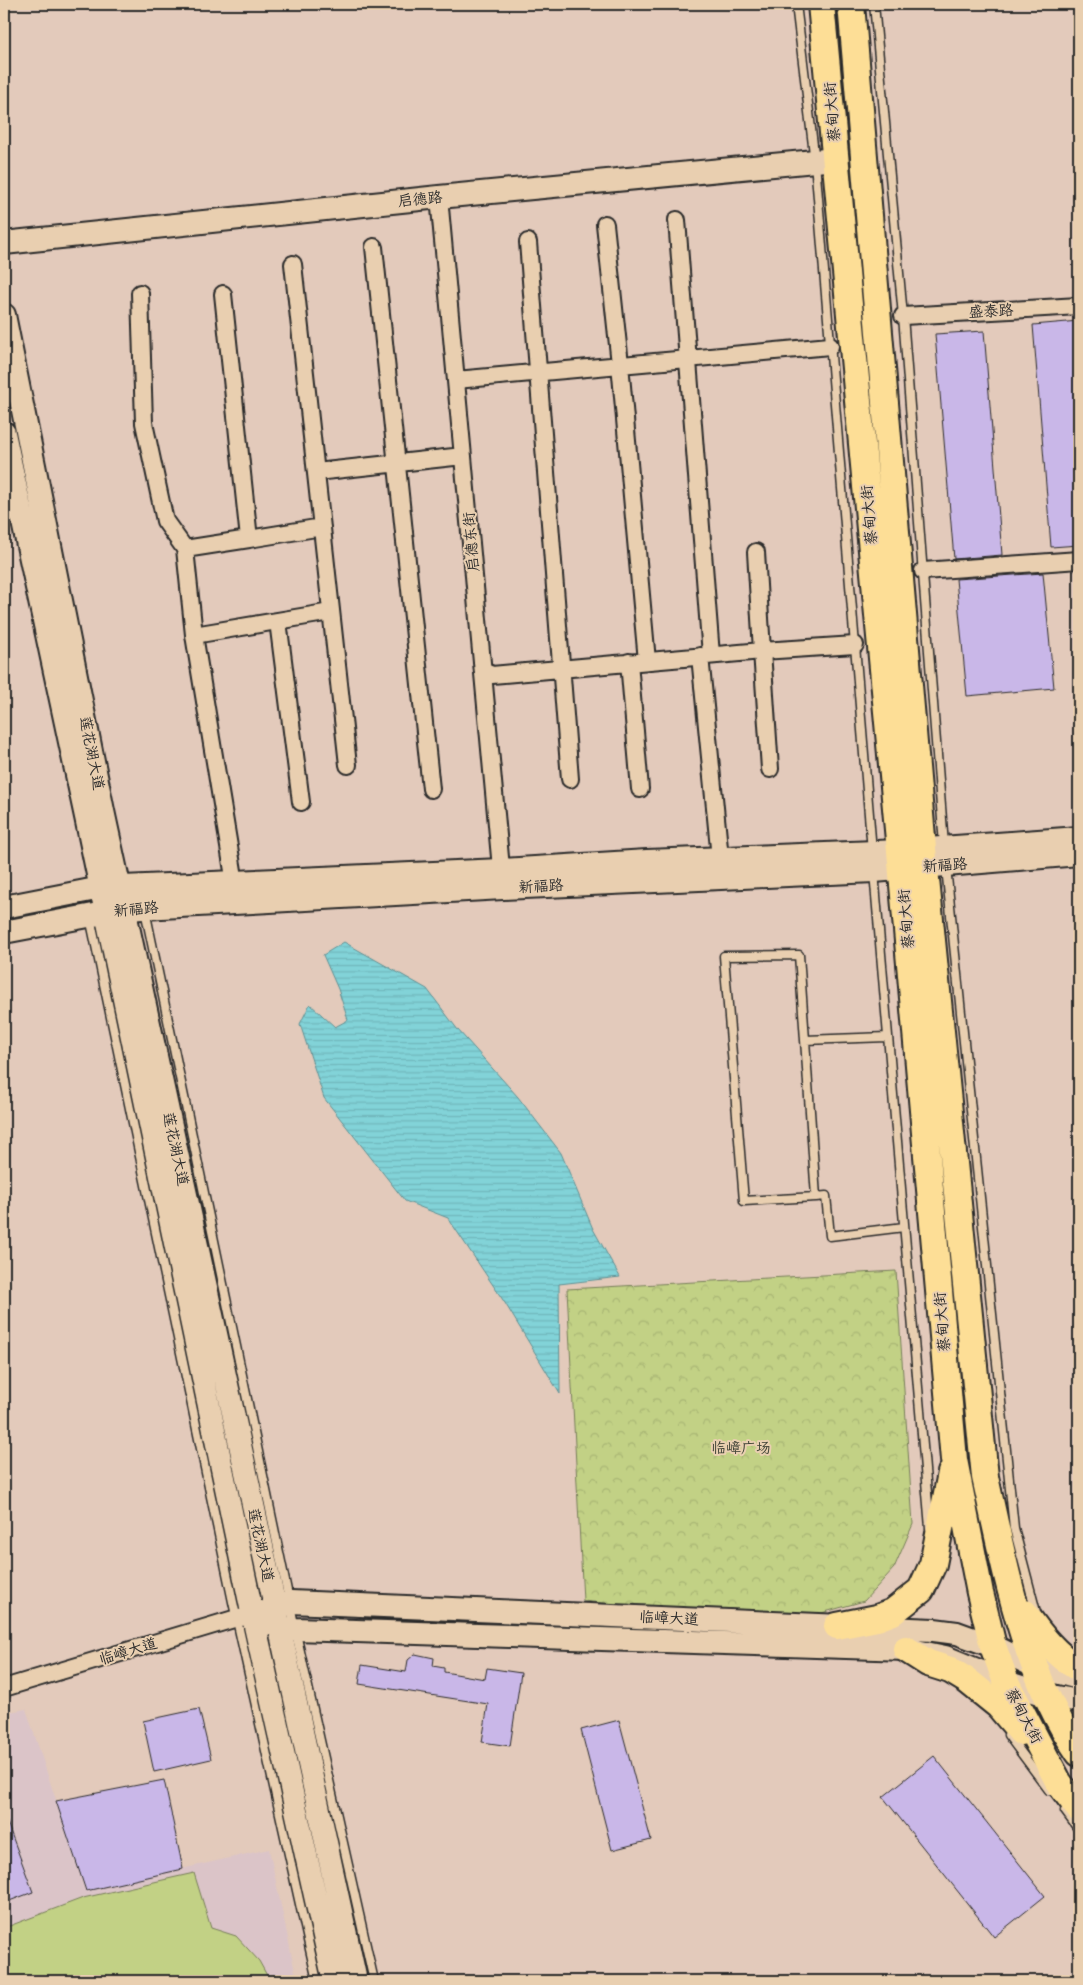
<svg xmlns="http://www.w3.org/2000/svg" width="1083" height="1985" font-family="Kalam,'LXGW WenKai TC',sans-serif">
  <style>
    .built { fill: #dbc4c8 }
    .forest { fill: url(#forest-crowns); stroke: #767e58 }
    .pitch { fill: #c2d185; stroke: #767e58 }
    .water { fill: url(#water-rules); stroke: #5f9093 }
    .building { fill: #c9b7e8; stroke: #2b2b2b }
    .lines { fill: none; stroke-linecap: round; stroke-linejoin: round }
    .lane-casing { stroke: #2b2b2b; stroke-width: 11 }
    .street-casing { stroke: #2b2b2b; stroke-width: 20 }
    .secondary-casing { stroke: #2b2b2b; stroke-width: 26 }
    .primary-casing { stroke: #2b2b2b; stroke-width: 30 }
    .lane { stroke: #e9cfb0; stroke-width: 8 }
    .street { stroke: #e9cfb0; stroke-width: 16 }
    .secondary { stroke: #e9cfb0; stroke-width: 22 }
    .primary { stroke: #fdde96; stroke-width: 26 }
    .labels { text-anchor: middle; stroke-width: 4; stroke-linejoin: round; paint-order: stroke }
    .street-label { font-size: 15px; fill: #2b2b2b; stroke: #e9cfb0 }
    .park-label { font-size: 15px; fill: #424438; stroke: #e9cfb0 }
  </style>
  <defs>
    <pattern id="forest-crowns" width="20" height="18" patternUnits="userSpaceOnUse" patternTransform="scale(1.25)"><rect width="20" height="18" fill="#c2d185"/><path d="M2 6a3 3 0 1 1 6 0M12 15a3 3 0 1 1 6 0" fill="none" stroke="#a7b473"/></pattern>
    <pattern id="water-rules" width="6" height="5" patternUnits="userSpaceOnUse" patternTransform="scale(1.25)"><rect width="6" height="5" fill="#82d3d8"/><path d="M0 2.5h6" fill="none" stroke="#70b5ba"/></pattern>
  </defs>
  <rect width="100%" height="100%" fill="#e3cabb"/>
  <filter id="ink" filterUnits="userSpaceOnUse"><feTurbulence type="fractalNoise" baseFrequency=".02" numOctaves="2"/><feDisplacementMap in="SourceGraphic" scale="10" xChannelSelector="R" yChannelSelector="G"/><feConvolveMatrix kernelMatrix="1 2 1 2 8 2 1 2 1" color-interpolation-filters="sRGB"/></filter>
  <g filter="url(#ink)">
    <path class="built" d="M26,1709l60,182 183,-42 28,132h-293v-268z"/>
    <path class="forest" d="M896,1271l17,253 -19,44 -30,33 -57,16 -76,-1 -148,-15 -16,-312z"/>
    <path class="pitch" d="M194,1873l17,55 25,8 23,25 11,20h-266v-53l79,-30z"/>
    <path class="water" d="M344,942l83,47 31,41 60,67 43,56 32,76 27,48 -61,7 1,110 -55,-91 -57,-85 -43,-17 -81,-103 -24,-74 10,-20 25,23 13,-7 -10,-31 -15,-34z"/>
    <path class="building" d="M1079,321v224l-28,2 -18,-222z
      M984,331l18,224 -48,4 -19,-225z
      M1043,573l11,115 -87,8 -11,-117z
      M415,1654l19,4 -1,8 11,2v4l41,7 2,-11 34,5 -11,73 -28,-4 6,-38 -129,-20 3,-19 44,7 2,-12z
      M199,1709l12,50 -57,13 -11,-51z
      M619,1720l32,120 -39,10 -31,-120z
      M934,1756l111,140 -51,41 -111,-140z
      M164,1780l19,89 -97,22 -30,-90z
      M5,1817l28,75 -29,11v-85z"/>
    <g class="lines">
      <g class="lane-casing">
        <path id="lane" d="M796,4l19,158 57,689
          M874,4l29,312 41,529
          M946,867l68,661 22,84
          M874,872l56,656
          M145,910l150,719 79,352
          M90,917l143,685 84,379
          M805,1040l-6,-85 -75,1 20,245 72,-4 -11,-157 82,-3
          M816,1197l10,-1 4,40 74,-9
          M1008,1735l41,55
          M1065,1811l14,19"/>
      </g>
      <g class="street-casing">
        <path id="street" d="M439,197l63,682
          M677,220l34,435
          M605,224l15,140 27,297
          M528,242l42,537
          M374,247l57,542
          M293,264l55,501
          M140,293l4,130 21,98 20,28 9,86 137,-23
          M903,316l176,-10
          M456,380l374,-34
          M316,472l147,-16
          M249,539l73,-12
          M185,549l64,-10 -26,-245
          M923,571l156,-11
          M278,621l23,181
          M194,635l41,248
          M700,656l20,202
          M629,662l11,127
          M483,671l9,4 270,-24 -6,-99
          M770,769l-8,-118 93,-6
          M4,1688l233,-70 16,-1"/>
      </g>
      <g class="secondary-casing">
        <path id="secondary" d="M4,243l435,-46 397,-38
          M4,315l99,496 253,1170
          M4,433l82,384 167,800 81,364
          M4,907l97,-19 400,-18 146,-9 253,-10 179,-13
          M4,932l121,-23 378,-21 371,-17 205,-17
          M262,1613l29,-11 643,28 23,3 36,13 41,20 45,12
          M265,1622l14,5 16,2 611,20 39,8 61,25 40,13 33,6"/>
      </g>
      <g class="primary-casing">
        <path id="primary" d="M821,4l79,847 54,609 26,133 13,53 13,36 53,101 20,26
          M851,4l72,845 62,628c21,95 38,194 94,276
          M1025,1613c15,22 31,42 54,56
          M837,1626l40,-8 16,-6 28,-22 12,-26 18,-91
          M906,1649l22,14 22,7 18,11 31,25 22,26"/>
      </g>
      <use href="#lane" class="lane"/>
      <use href="#street" class="street"/>
      <use href="#secondary" class="secondary"/>
      <use href="#primary" class="primary"/>
    </g>
  </g>
  <g class="labels">
    <g class="street-label">
      <text transform="translate(832 112) rotate(-95)" y="5">蔡甸大街</text>
      <text transform="translate(420 199) rotate(-6)" y="5">启德路</text>
      <text transform="translate(991 311) rotate(-3)" y="5">盛泰路</text>
      <text transform="translate(869 515) rotate(-95)" y="5">蔡甸大街</text>
      <text transform="translate(471 542) rotate(-95)" y="5">启德东街</text>
      <text transform="translate(92 753) rotate(79)" y="5">莲花湖大道</text>
      <text transform="translate(945 865) rotate(-4)" y="5">新福路</text>
      <text transform="translate(541 886) rotate(-3)" y="5">新福路</text>
      <text transform="translate(136 909) rotate(-5)" y="5">新福路</text>
      <text transform="translate(906 919) rotate(-95)" y="5">蔡甸大街</text>
      <text transform="translate(176 1149) rotate(78)" y="5">莲花湖大道</text>
      <text transform="translate(942 1322) rotate(-95)" y="5">蔡甸大街</text>
      <text transform="translate(261 1545) rotate(78)" y="5">莲花湖大道</text>
      <text transform="translate(669 1618) rotate(3)" y="5">临嶂大道</text>
      <text transform="translate(128 1651) rotate(-17)" y="5">临嶂大道</text>
      <text transform="translate(1024 1716) rotate(62)" y="5">蔡甸大街</text>
    </g>
    <g class="park-label">
      <text x="741" y="1453">临嶂广场</text>
    </g>
  </g>
  <rect width="1083" height="1985" fill="none" stroke="#e9cfb0" stroke-width="20"/>
  <rect x="10" y="10" width="1063" height="1965" fill="none" stroke="#2b2b2b" stroke-width="2" filter="url(#ink)"/>
</svg>
